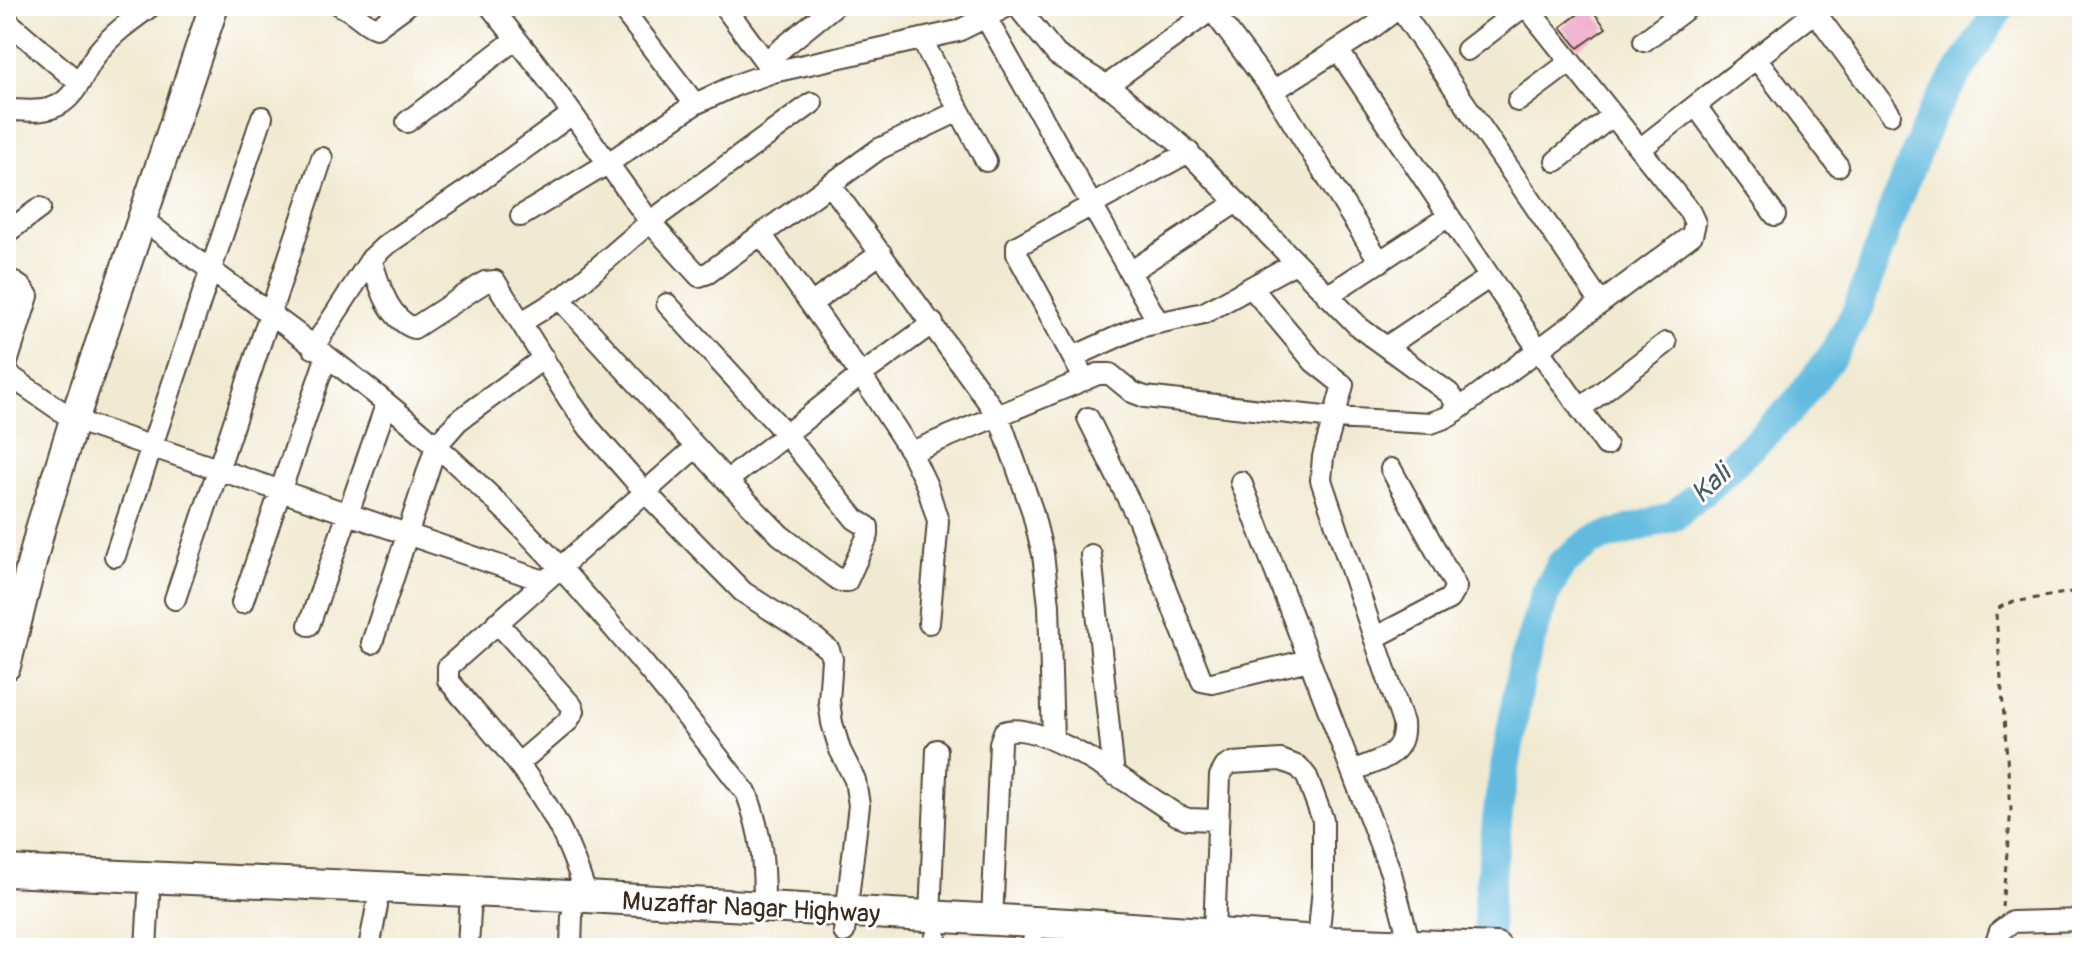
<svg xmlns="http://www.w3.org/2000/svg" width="2088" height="954" font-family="Pangolin,sans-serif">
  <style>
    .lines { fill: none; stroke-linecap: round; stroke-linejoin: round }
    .river { stroke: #62bbdf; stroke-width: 30 }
    .building { fill: #eea8c8 }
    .minor-casing { stroke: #564739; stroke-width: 24 }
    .secondary-casing { stroke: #564739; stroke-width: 32 }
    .primary-casing { stroke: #564739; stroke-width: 34 }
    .path { stroke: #564739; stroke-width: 3; stroke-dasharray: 6 6; stroke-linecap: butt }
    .minor { stroke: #fff; stroke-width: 20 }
    .secondary { stroke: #fff; stroke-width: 28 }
    .primary { stroke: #fff; stroke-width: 30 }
    .labels { text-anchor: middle; stroke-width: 6; stroke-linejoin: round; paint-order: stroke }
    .street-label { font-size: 26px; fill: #3b2a1e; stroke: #fff }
    .water-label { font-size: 28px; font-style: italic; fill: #495d62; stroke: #fff }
  </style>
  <rect width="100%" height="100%" fill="#fff"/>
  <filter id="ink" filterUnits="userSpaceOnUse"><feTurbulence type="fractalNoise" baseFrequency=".0125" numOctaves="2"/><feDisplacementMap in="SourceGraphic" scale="16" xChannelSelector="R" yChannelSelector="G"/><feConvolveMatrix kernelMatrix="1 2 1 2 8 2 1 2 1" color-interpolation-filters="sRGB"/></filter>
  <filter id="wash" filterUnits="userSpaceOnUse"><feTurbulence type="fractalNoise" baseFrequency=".006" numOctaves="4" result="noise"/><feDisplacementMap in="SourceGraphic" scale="32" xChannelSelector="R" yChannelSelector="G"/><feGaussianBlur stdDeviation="1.8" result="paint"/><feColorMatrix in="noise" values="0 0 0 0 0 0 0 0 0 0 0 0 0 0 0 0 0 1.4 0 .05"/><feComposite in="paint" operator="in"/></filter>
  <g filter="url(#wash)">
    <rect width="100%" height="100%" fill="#f1ead2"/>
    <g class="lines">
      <path class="river" d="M1489,948l-1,-44 11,-101 23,-134 23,-74 17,-32 30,-22 82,-25 35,-30 84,-79 39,-51 25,-45 37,-104 38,-93 69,-108"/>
    </g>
    <g id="blocks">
      <path class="building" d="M1589,6l17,22 -28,20 -17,-21z"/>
    </g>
  </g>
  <g filter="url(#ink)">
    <use href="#blocks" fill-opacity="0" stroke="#564739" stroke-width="2"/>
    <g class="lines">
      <g class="minor-casing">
        <path id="minor" d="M341,6c14,5 25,20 35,22l30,-22
          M490,6l48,60 112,156 49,54 9,-3 171,-124 80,-38
          M620,6l75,98
          M724,6l49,66
          M1399,7l202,296
          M1212,10l61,81 107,171
          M1815,12l75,102
          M986,18l172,304
          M6,20l73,63
          M922,40l64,121
          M1644,41l46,-35
          M1338,50l200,299 68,96
          M1467,50l57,-44
          M1756,58l82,108
          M765,62l69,-56
          M1106,86l111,-80
          M1273,91l95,-60 33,-25
          M1518,101l52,-39
          M1696,106l79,109
          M6,110c18,0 40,4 56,-7 17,-11 24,-36 36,-51 15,-19 34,-32 53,-46
          M407,122l109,-83
          M1640,149l183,-143
          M1556,161l57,-46
          M830,184l169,233 33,93 11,44 6,51 4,135
          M521,216l86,-52 88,-60 41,-19 37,-13 185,-41 50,-25
          M142,219c96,73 200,143 289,222 119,104 220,228 316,353 15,43 17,67 17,113
          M6,233l34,-25
          M761,234l100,141 72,-52
          M371,259c8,24 16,59 43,69l71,-46 10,-1 73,117 21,30 55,63 99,101 73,47 13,11 3,9 -3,42 3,22 8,27 15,30 4,25 -15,127
          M1130,272l107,-70
          M6,277l16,11 6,8 -22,70
          M1252,288l62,74 29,23 -20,72 -2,23 82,243c3,34 -25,37 -51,48
          M1327,296l122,-80
          M560,299l136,148
          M667,304l118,129 70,86 13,8v8l-21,46h-7l-60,-46 -53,-54
          M811,304l70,-51
          M522,322l44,-27 84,-73 162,-119
          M1386,347l104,-70
          M313,348l58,-89 15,-14 80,-54 106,-77
          M1073,357l66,-30 65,-14 91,-50
          M6,373l68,47 470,161
          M1085,380l-68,-126v-8l172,-94
          M1580,409l86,-66
          M1455,412l237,-177 3,-12 -5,-11 -164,-206
          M1088,418l50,101 64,162 10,2 97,-23
          M911,452l16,34 11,35 -9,102
          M1241,482l150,391 19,71
          M1091,555l23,220
          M115,556l147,-439
          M175,599l147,-441
          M242,603l84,-245
          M497,622l75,84 2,5 -7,11 -49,42
          M309,625l77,-220
          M1374,638l75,-39 7,-12 -65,-118
          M372,643l64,-197 22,-25 86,-63
          M587,897c-8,-25 -17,-50 -30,-74 -28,-53 -71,-97 -109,-143v-13l248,-220 31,34 134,-106 50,77 187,-78h12l22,18 13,5 188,21 98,5 19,-7 7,-12 -8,-11 -89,-65 -179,-183 -67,-55 -57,-35 -40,-49
          M930,917l7,-167
          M992,920l8,-177 4,-11c36,-15 140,62 173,83l11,4 29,1
          M1214,933l6,-157 5,-9 7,-4 49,-3 18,7 8,10 16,43v68l-5,53
          M146,948l3,-52
          M369,948l8,-42
          M468,948l2,-38
          M571,948l1,-32
          M933,948l3,-12
          M1032,948l1,-7
          M1994,948l6,-17 12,-9 70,-2"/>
      </g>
      <g class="secondary-casing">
        <path id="secondary" d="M6,666l35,-140 33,-106 140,-414"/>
      </g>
      <g class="primary-casing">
        <path id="primary" d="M6,871l509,22 572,32 247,17 162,6"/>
      </g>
      <path class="path" d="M2002,907l9,-98 -15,-195 4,-7 9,-4 73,-13"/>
      <use href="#minor" class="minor"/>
      <use href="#secondary" class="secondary"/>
      <use href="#primary" class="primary"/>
    </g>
  </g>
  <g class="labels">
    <g class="street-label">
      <text transform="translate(751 907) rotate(3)" y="9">Muzaffar Nagar Highway</text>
    </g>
    <g class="water-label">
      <text transform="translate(1710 483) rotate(-43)" y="10">Kali</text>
    </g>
  </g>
  <rect width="2088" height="954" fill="none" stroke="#fff" stroke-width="32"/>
</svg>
